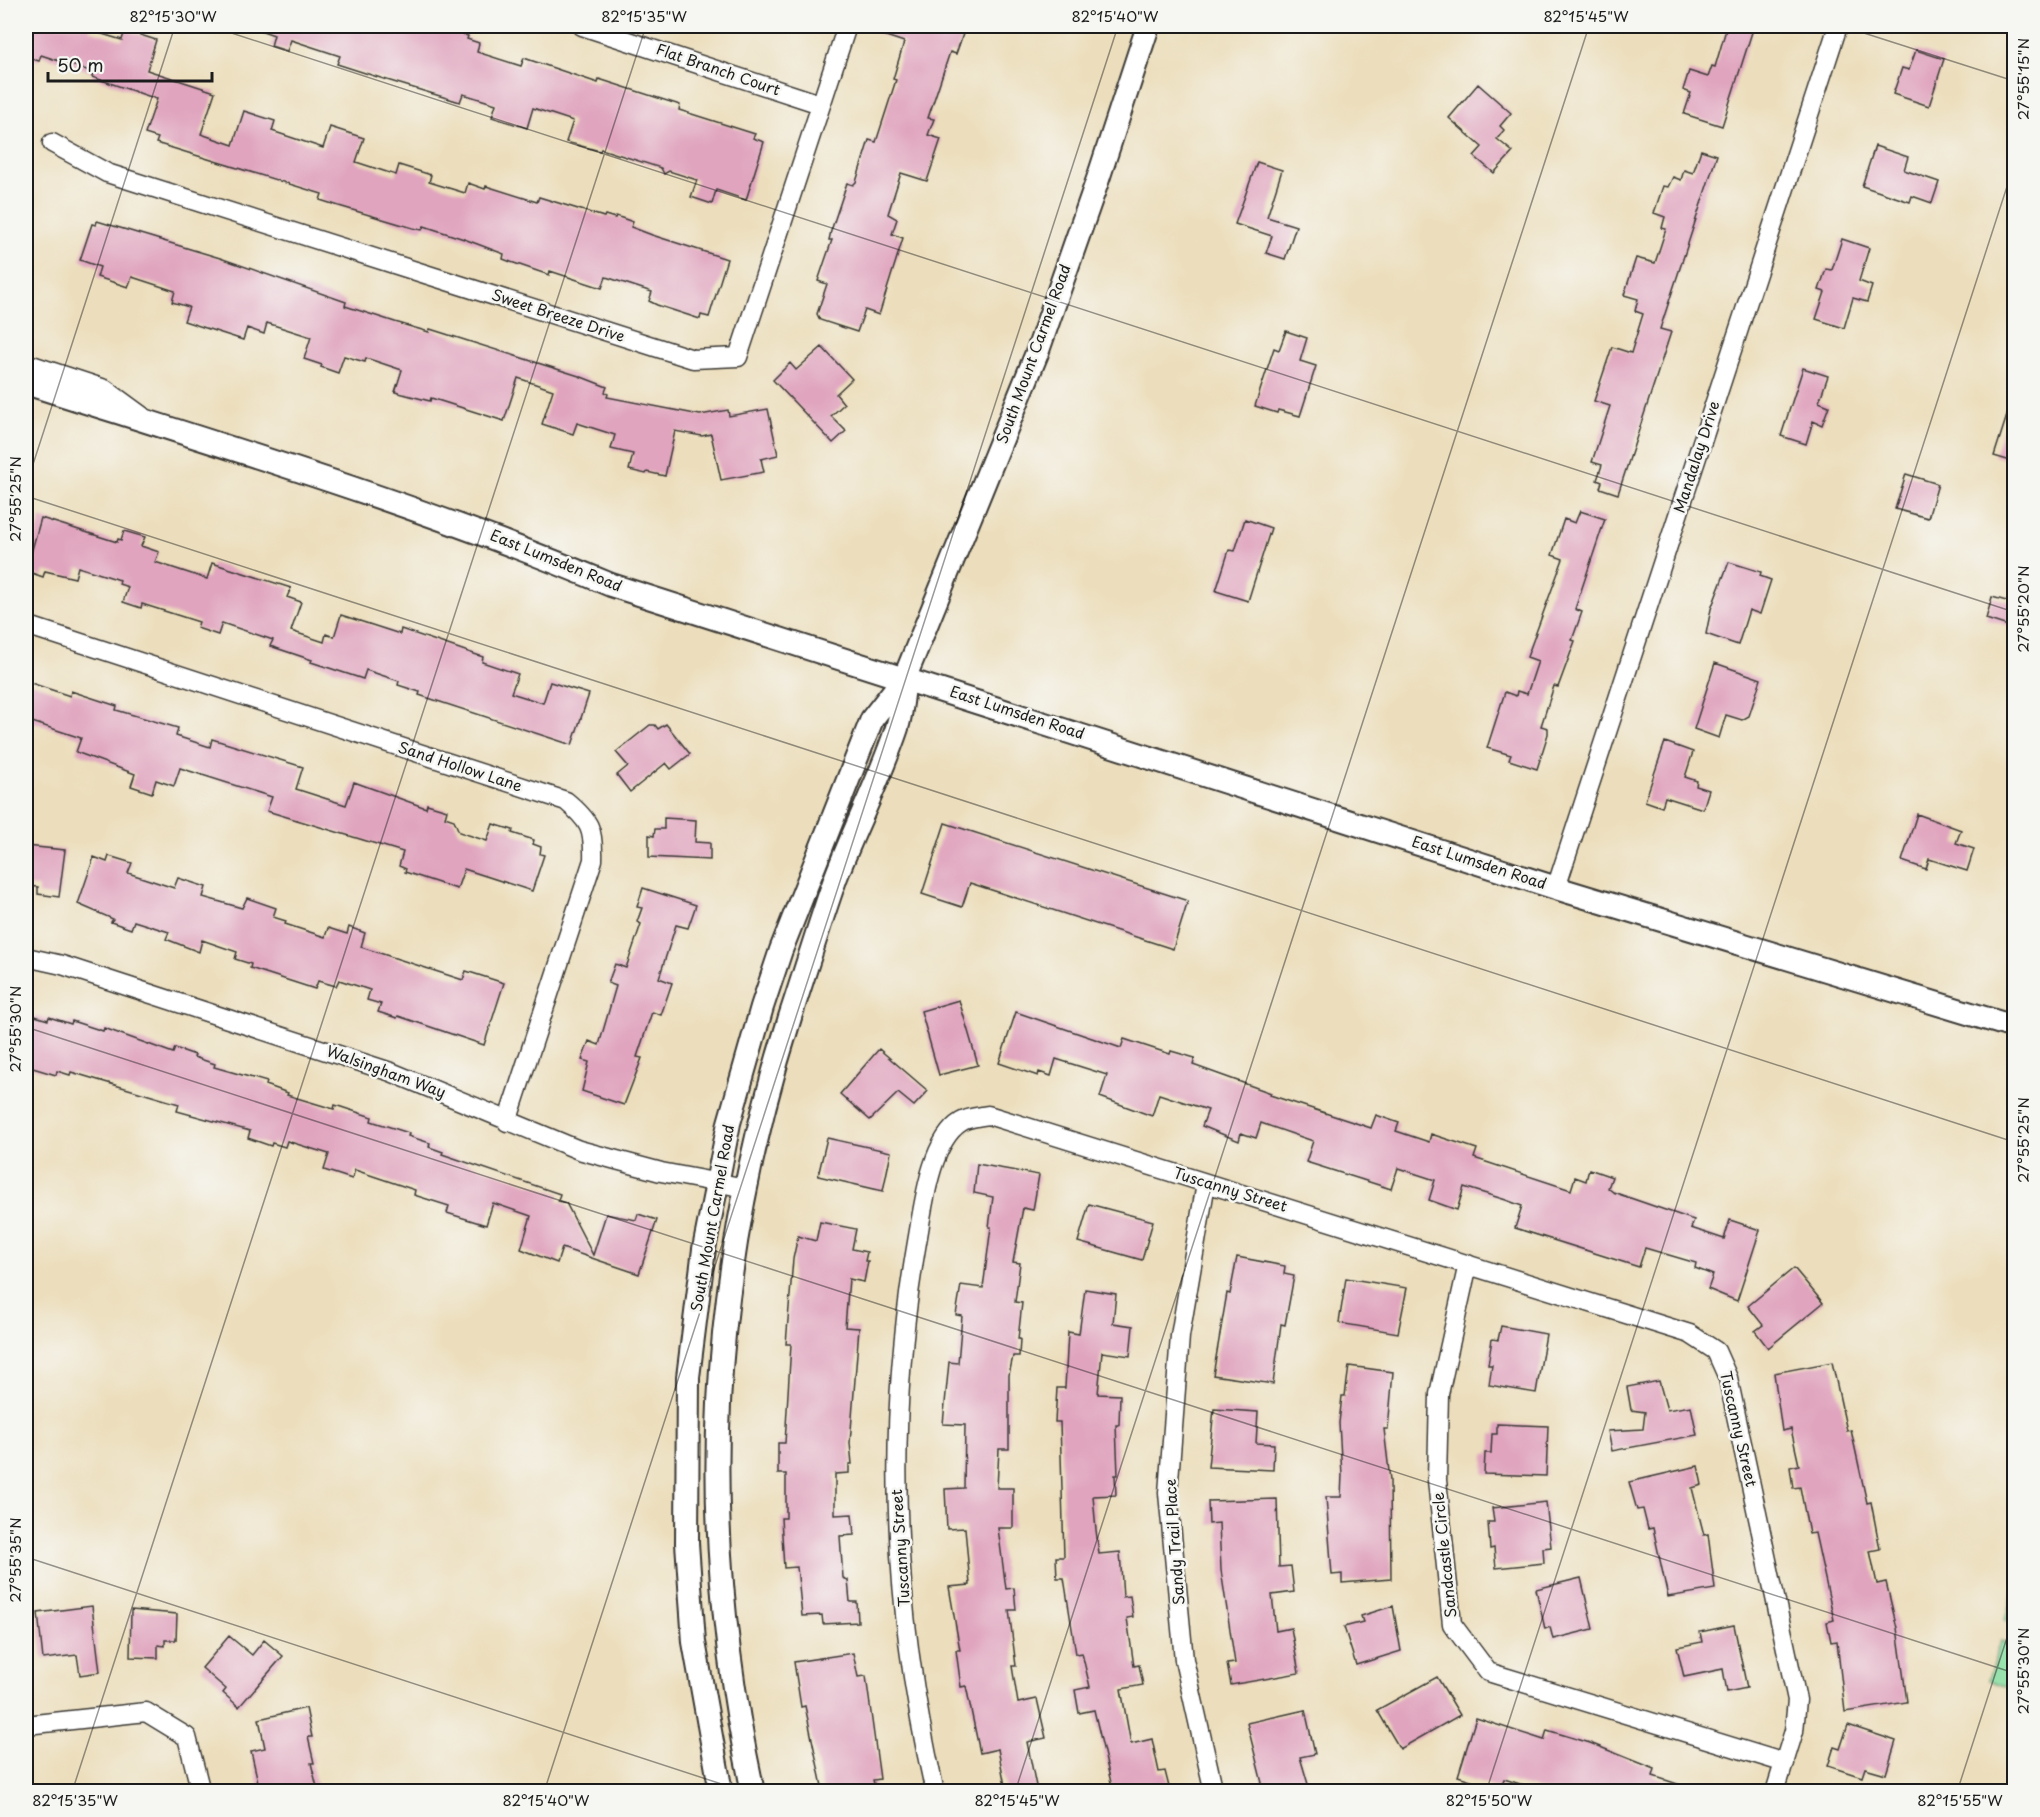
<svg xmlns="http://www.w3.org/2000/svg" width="2040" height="1817" font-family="'Playpen Sans',sans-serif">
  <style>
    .green { fill: #88dea1; stroke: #527d5e; stroke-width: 1.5 }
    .building { fill: #e0a4be }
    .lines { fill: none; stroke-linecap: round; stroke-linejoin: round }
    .minor-casing { stroke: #3b3934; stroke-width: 21 }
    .tertiary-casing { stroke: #3b3934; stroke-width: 26 }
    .minor { stroke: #fff; stroke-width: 18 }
    .tertiary { stroke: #fff; stroke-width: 22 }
    .ticks { fill: none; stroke: #1c1c1c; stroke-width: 1.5; stroke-opacity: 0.45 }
    .labels { text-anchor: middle; stroke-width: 5; stroke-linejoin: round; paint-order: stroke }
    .street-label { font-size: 15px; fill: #1c1c1c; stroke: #f6f6f2 }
    .neatline { fill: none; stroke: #1c1c1c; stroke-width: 2 }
    .ticks-label { font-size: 15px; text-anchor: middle; fill: #1c1c1c }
  </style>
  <rect width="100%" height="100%" fill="#f6f6f2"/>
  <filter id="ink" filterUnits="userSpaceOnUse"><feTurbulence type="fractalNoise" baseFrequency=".0167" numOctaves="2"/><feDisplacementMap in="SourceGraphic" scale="12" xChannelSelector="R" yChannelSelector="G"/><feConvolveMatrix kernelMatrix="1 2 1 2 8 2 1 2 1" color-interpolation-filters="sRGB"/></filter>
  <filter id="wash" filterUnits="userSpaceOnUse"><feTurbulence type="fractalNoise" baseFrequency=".008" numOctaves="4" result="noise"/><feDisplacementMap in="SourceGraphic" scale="24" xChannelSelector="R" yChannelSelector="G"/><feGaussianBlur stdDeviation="1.35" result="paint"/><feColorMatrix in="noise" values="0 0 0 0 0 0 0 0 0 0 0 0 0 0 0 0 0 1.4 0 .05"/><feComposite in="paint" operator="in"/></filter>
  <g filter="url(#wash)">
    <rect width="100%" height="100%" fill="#ecdebc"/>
    <path class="green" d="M2014,1591v32l-9,-3z
      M2001,1641l13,4v28l-5,15 -21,-8z"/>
    <g id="blocks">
      <path class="building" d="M26,26h65l-2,4 33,10 3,-10 31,10 -9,30 68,22 -14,42 32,11 11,-34 31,10 -3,10 51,17 7,-21 34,11 -8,24 40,13 3,-10 32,10 -2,7 36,11 3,-10 17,6 1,-3 51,16 2,-5 65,20 1,-2 10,3 1,-2 17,6 -2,5 21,8 75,24 -18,58 -8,-2 -1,4 -43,-14 -8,-4 3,-9 -46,-15 -4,11 -52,-17 -1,4 -38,-13 -8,-3 1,-5 -40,-15 -40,-13 -2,4 -9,-2 -74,-22 -19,-6 2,-6 -166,-51 2,-5 -13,-4 12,-35 -65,-22 1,-5 -52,-17 -2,6 -13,-4z
        M258,26h179l31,10 -1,3 12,4 -2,9 44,14 3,-8 74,25 1,-4 81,26 -1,5 76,24 -2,4 11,4 -18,58 -30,-10 -4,14 -21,-7 6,-17 -28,-9 -5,3 -3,-6 -60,-19 -1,2 -34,-9 7,-21 -40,-13 -6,20 -35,-11 4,-13 -33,-10 -3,8 -73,-22 -50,-16 3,-8 -49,-16 -4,11 -16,-5 3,-11 -17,-6z
        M866,26h69l28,8 -7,20 -6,-2 -22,66 6,1 -6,16 13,4 -14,42 -26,-8 -13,41 9,5 -5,15 11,4 -24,77 -14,-5 -8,22 -37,-12 -3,-6 10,-30 -9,-3 14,-41h-3l2,-9 16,-48 6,2 3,-3 13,-42 7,2 20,-62 -3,-1 11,-37 -39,-13z
        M1727,26h27l-32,100 -38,-12 7,-21 -8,-3 6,-19 19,6 4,-11 3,1z
        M1916,50l28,9 -15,47 -36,-12 9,-26 7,2z
        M1478,84l33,29 -11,13 4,4 -7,9 16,13 -19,21 -20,-17 8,-9 -33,-29z
        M1875,146l33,11 -4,13 35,12 -7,21 -20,-7 -2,6 -48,-16z
        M1701,150l16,5 -57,174 11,3 -53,162 -18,-6 2,-6 -5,-2 5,-15 -10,-3 18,-56 -16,-5 18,-54 19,6 12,-39 -8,-3 3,-12 -14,-4 12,-37 19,5 11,-34 -4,-1 3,-11 -11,-4 9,-27 5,1 5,-10 8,3 3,-10 9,3z
        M1257,162l25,8 -15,47 29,9 -11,33 -19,-6 6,-17 -37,-12z
        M97,221l123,37 126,44 -1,4 50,16 34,10 1,-3 149,47 28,11 -2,5 3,2 -1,3 93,18 28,-5 1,6 39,-7 10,46 -17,4 3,13 -43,8 -10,-46 -9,2 -27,-5 -10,45 -18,-4 -1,2 -17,-4 4,-16 -22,-5 4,-14 -38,-12 -4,11 -31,-10 11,-34 -35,-12 -14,43 -73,-23 -1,3 -35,-9 7,-22 -36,-12 -1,4 -21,-6 -6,17 -17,-6 1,-2 -18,-6 7,-22 -44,-14 -3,11 -17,-6 -4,12 -59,-19 5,-14 -17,-5 3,-11 -43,-14 -4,10 -31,-10 3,-10 -20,-7 12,-36 4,1z
        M1842,239l27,9 -10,33 13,5 -5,16 -14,-4 -9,30 -28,-9 9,-27 -6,-2 7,-21 6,1z
        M1286,331l21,7 -7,23 16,5 -16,50 -22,-6 -1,3 -22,-7 19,-58 5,2z
        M822,347l30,32 -16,15 8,10 -13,12 15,15 -13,12 -60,-63 17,-17 6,7z
        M1803,368l25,8 -9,26 10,4 -7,19 -9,-4 -7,23 -25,-8z
        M2011,403h3v59l-20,-6z
        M1906,474l32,10 -10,34 -33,-9z
        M1580,511l25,8 -30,90 7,3 -10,28 3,1 -17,46 -4,-1 -13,40 7,2v6l-11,35 -28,-9 2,-5 -24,-7 18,-56 11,4 1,-5 10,3 11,-33 -11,-4 36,-98 -11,-4 12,-36 11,4z
        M41,518l76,24 1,-3 3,1 3,-9 21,6 -4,9 18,6 -4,10 52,17 5,-16 79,25 -4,9 14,5 -10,29 33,11 2,-8 8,3 7,-22 59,19 1,-5 82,28 -1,5 36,12 -7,19 32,10 7,-21 39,12 -17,51 -153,-50 1,-3 -22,-7 1,-4 -33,-11 -3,9 -52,-17 1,-2 -42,-14 3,-6 -51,-17 -4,12 -21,-7 2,-6 -57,-18 -1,4 -18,-6 5,-15 -9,-3 1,-4 -42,-13 -3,11 -30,-7 -2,6 -17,-6z
        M1245,519l26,9 -23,73 -32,-10 13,-41 6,1z
        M1729,562l32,10 -1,4 11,4 -11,34 -11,-4 -11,35 -32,-11 5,-25z
        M1992,597l22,6v25l-28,-9z
        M1715,663l46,16 -12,37 -7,4 -16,-5 -7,23 -25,-9z
        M31,683l39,13 1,-5 46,15 -1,4 62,18 -2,8 34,11 2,-8 91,28 -7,22 50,16 8,-23 72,26 1,-4 20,6 -2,7 9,3 5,12 28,9 6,-17 20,6 -1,3 22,7 -1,4 8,3 -1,7 4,1 -12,36 -68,-22 -7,20 -52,-17 1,-3 -7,-3 4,-14 -136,-41 5,-14 -92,-29 -6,18 -18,-6 -4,13 -21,-7 4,-12 -59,-22 5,-14 -55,-18v-35l4,1z
        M666,724l24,30 -19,15 -5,-6 -36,29 -13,-17 11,-9 -12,-14 34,-27h5l3,4z
        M1665,742l28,10 -8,25 12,4 -1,5 13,4 -6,19 -38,-12 -3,10 -17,-6z
        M1917,814l44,16 -5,13 18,6 -7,22 -38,-12 -3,10 -24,-8z
        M664,818l32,2 -1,22 15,1v17l-61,-3v-22l5,1 1,-7h9z
        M945,823l243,78 -15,48 -203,-66 -8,24 -40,-13z
        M26,846l39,4 -6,47 -21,-3v-7l-12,-1z
        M109,856l23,7 -4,10 43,14 3,1 4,-10 28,9 -3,10 39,11 5,-10 29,10 -3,9 13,4 -1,3 40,13 3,-9 19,6 2,-7 16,6 -4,14 102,33 3,-9 38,12 -20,62 -86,-29 -1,2 -19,-6 3,-8 -14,-4 3,-10 -31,-10 -3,6 -18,-5 -3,8 -65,-21 1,-4 -16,-5 2,-7 -35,-12 -3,12 -33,-13 3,-7 -35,-11 -3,8 -20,-7 2,-3 -35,-15 16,-47 13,5z
        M643,888l53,17 -8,23 -12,-3 -17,53 13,5 -11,32 -9,-3 -15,45 5,1 -18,47 -42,-14 7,-29 -7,-2 7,-19 10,4 17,-59 -8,-3 7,-19 11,4 15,-44 -4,-2 5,-14 -5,-1z
        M959,1000l19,65 -39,10 -18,-64z
        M1016,1012l105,36 3,-9 46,15 1,-3 24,7 -2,7 78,28 -1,2 101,33 5,-13 23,8 -3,8 33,11 2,-8 46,15 -3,9 97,32 4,-13 11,4 3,-12 23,8 -4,11 5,4 81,28 -3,8 33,11 6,-19 30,10 -23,71 -29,-12 5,-14 -18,-7 1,-5 -51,-15 -6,19 -124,-39 7,-22 -16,-6 -42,-13 -7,23 -28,-10 6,-20 -37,-12 -7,21 -31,-10 -54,-17 7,-21 -52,-18 -5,15 -15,-5 -2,8 -37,-15 6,-16 -49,-16 -7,22 -52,-19 7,-22 -51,-16 -5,17 -12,-4 -1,4 -39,-13z
        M35,1016l13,4 1,-3 22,7 1,-3 31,10 1,-3 69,25 2,-5 20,7 -1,2 21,7 -1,3 53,15 -1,3 22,8 -1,2 40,12 7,2 1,-4 37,12 -1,4 38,12 -1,3 22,7 -1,4 14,5 -1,2 118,40 -2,7 8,2 27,52 13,-41 30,6 2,-6 19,6 -18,54 -77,-26 -5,15 -36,-14 10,-33 -38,-13 -7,22 -39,-12 2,-7 -35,-11 1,-5 -60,-20 -3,9 -28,-9 5,-16 -42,-13 -2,6 -13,-4 -1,3 -23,-8 2,-7 -73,-20 2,-7 -108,-32 -1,3 -13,-4 -1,4 -30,-9v-21z
        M879,1049l49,42 -14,15 -16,-13 -28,27 -30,-26z
        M827,1138l64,14 -8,39 -65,-15z
        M977,1164l62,11 -6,35 -10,-2 -10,54 7,1 -5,39 7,1 -4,36h2l-1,17h-6l-4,19v74h-10l-2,39h16v40h-15l8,61 8,-1 2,22h-7l7,56h-4l6,37 19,-4 9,39 -19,4 10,49h-31l-8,-42 -18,4 -14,-67 -5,1 -5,-37h4l-11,-63 21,-2 -5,-57 -18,1 -2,-40 19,-1 1,-63 -22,-1 6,-62 9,1 4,-47 -6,-1 5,-30 22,3 8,-61h-2l4,-30 -19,-4z
        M1089,1204l64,17 -11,39 -64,-18z
        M820,1222l36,7 -4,20 15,3 -2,9h3l-4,21 -15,-3 -4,48 14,1 -9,115 2,21h-3v9l-14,1v41l17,-1 2,21 -14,1 3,42 5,2 2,22h7l1,20 -35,2 -1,-9 -20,1 -5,-49 -13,1 -3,-50h5v-44h-8v-31h7l6,-99h-5l7,-85 5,-23 18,5z
        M1237,1257l48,9 -1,8 10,2 -9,49 -4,-1 -8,60 -60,-9 14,-82 3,1z
        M1794,1268l29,35 -55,45 -13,-17 8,-6 -15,-19z
        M1346,1278l61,10 -9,45 -59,-10z
        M1085,1289l31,5 -3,29 20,3 -3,30 -28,-4 -4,42 22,1 -1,30h-3l2,50h-3l1,20 -23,1 3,34 3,24 21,-2 3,45 7,-1 3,21 -6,1 7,48 5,-1 4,20 -22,4 10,55 21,-5 7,33 6,-1 5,20h-57l-19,-81 -15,3 -4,-23 15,-3 -8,-34 -6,1 -12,-76h-7l-1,-21h8l-4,-135h-5l2,-34h8l3,-56 11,2z
        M1501,1326l45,8 -10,59 -47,-8 3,-20h-4l4,-26 6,1z
        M1832,1362l15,69 4,-1 16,73 4,-1 9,47 -10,2 7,33 9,-2 11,46 10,74 -62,10 -8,-71 -6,1 -4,-20 7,-2 -5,-23 -14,-64 -6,1 -9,-47 -7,1 -3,-21 9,-2 -8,-36 -9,2 -8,-58z
        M1349,1366l44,6 -5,57h-4l6,51 1,99 -49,4v-9l-10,1 -6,-78h15l1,-22 -3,-52 3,-27h3z
        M1659,1381l8,29 24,-4 6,29 -85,16 -4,-20 35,-2 2,-17 -14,-2 -4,-23z
        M1214,1409l44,3 -2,31 18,1 -1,26 -65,-3z
        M1497,1424l51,2 -2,50 -62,-2 1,-21h6l1,-19h5z
        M1698,1466l4,19 -10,3 12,47 4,-1 7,55 -47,8 -15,-69 -5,1 -5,-20 -6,1 -8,-28z
        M1277,1499l2,68 12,-1 3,26 -22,3 4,36 15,-3 8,45 -68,12 -4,-21 8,-1 -14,-93 -2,-47 -10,1 -1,-23z
        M1546,1502l5,45 -8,1 1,15 -48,5 -2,-20 -4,1 -2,-27h6l-2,-14z
        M1581,1578l12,51 -40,10 -3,-12 -5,2 -9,-40z
        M92,1606l8,66 -20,3 -3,-20 -34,4 -5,-46z
        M1393,1606l8,45 -45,14 -12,-38 19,-5 -2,-6z
        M131,1610l46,4 -1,26h-11v6l-7,-1v13l-28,-1z
        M1734,1625l13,63 -20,4 -4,-23 -39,8 -7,-30 25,-5 -2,-10z
        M229,1636l23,19 12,-15 19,16 -44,51 -16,-14 3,-4 -24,-21z
        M853,1653l5,24 8,-1 14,103 -7,1 3,11h-53l-18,-85 -4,1 -7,-45z
        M1437,1677l23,38 -60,34 -23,-39z
        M306,1708l6,29h-4l6,26h-3l7,28h-58l-9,-40 14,-3 -6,-29z
        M1305,1710l10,44 -15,3 10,34h-46l-17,-68z
        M1476,1718l68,22 3,-10 43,13 65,26 -2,7 37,12 -1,3h-146l-39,-12 -4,10 -42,-13z
        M1848,1725l48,16 -10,33 -21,-6 -3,9 -34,-11 6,-19 6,2z"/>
    </g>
  </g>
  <g filter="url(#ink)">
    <use href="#blocks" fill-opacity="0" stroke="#3b3934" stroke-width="1.5"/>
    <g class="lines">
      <g class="minor-casing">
        <path id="minor" d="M582,26l238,78
          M52,143l55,30 586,186 45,-2 109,-331
          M26,363l79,26 37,27
          M26,625l540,176c24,20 28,28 27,59l-86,262
          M1556,888l282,-862
          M26,957l36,8 329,107 188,78 82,22 85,16
          M1206,1183l-26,153 -12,157 16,167 30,132
          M1468,1264l-29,130 -2,86 15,144 36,48 297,91
          M26,1725l120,-13 41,25 14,55
          M935,1792c-42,-181 -50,-366 -18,-550 6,-33 13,-101 44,-120 8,-5 18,-5 27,-7l702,219 26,17 12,27 69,322 -3,31 -19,61"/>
      </g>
      <g class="tertiary-casing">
        <path id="tertiary" d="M26,383c197,63 395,122 585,202l945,303 458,139
          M721,1792l-27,-150 -7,-99 1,-166 16,-128 25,-126 33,-116 19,-57 91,-231 32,-41
          M753,1792c-58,-268 -45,-517 38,-778 15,-45 29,-92 45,-137 19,-50 44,-98 61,-149 5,-16 6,-35 8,-51l132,-324 61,-174 50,-153"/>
      </g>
      <use href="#minor" class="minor"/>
      <use href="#tertiary" class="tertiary"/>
    </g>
  </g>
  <path class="ticks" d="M210,26l1804,586M1842,26l172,55M26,486l149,-460M26,496l1988,646M26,1027l1988,646M26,1557l720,235M72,1792l574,-1766M544,1792l574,-1766M1015,1792l574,-1766M1486,1792l528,-1627M1957,1792l57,-176"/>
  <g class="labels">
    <g class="street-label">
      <text transform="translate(718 70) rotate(19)" y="5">Flat Branch Court</text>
      <text transform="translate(558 316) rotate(18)" y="5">Sweet Breeze Drive</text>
      <text transform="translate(1034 354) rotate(-70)" y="5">South Mount Carmel Road</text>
      <text transform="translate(1697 457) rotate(-72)" y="5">Mandalay Drive</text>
      <text transform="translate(556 561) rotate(22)" y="5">East Lumsden Road</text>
      <text transform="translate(1017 713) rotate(18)" y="5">East Lumsden Road</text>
      <text transform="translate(460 767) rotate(18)" y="5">Sand Hollow Lane</text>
      <text transform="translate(1479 863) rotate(18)" y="5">East Lumsden Road</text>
      <text transform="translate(386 1072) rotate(20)" y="5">Walsingham Way</text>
      <text transform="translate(1230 1190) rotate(17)" y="5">Tuscanny Street</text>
      <text transform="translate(713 1218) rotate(-80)" y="5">South Mount Carmel Road</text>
      <text transform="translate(1738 1429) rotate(77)" y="5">Tuscanny Street</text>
      <text transform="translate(1175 1542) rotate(-94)" y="5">Sandy Trail Place</text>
      <text transform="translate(901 1548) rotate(-94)" y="5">Tuscanny Street</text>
      <text transform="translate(1445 1555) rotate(-96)" y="5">Sandcastle Circle</text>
    </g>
  </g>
  <rect width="2040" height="1817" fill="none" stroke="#f6f6f2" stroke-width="66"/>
  <path d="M48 72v9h164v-9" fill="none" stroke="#1c1c1c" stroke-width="3"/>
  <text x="57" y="72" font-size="18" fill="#1c1c1c" stroke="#f6f6f2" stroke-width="4.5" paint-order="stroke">50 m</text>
  <rect x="33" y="33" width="1974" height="1751" class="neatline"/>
  <g class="ticks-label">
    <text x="173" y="22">82°15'30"W</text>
    <text x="644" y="22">82°15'35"W</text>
    <text x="1115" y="22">82°15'40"W</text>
    <text x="1586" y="22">82°15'45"W</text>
    <text transform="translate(2024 79) rotate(-90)" y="5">27°55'15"N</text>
    <text transform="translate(16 499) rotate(-90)" y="5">27°55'25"N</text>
    <text transform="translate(2024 609) rotate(-90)" y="5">27°55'20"N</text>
    <text transform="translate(16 1029) rotate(-90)" y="5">27°55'30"N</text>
    <text transform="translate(2024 1140) rotate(-90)" y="5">27°55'25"N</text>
    <text transform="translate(16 1560) rotate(-90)" y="5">27°55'35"N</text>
    <text transform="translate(2024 1671) rotate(-90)" y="5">27°55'30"N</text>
    <text x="75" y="1806">82°15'35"W</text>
    <text x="546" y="1806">82°15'40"W</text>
    <text x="1017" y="1806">82°15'45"W</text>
    <text x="1489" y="1806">82°15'50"W</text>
    <text x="1960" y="1806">82°15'55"W</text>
  </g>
</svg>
